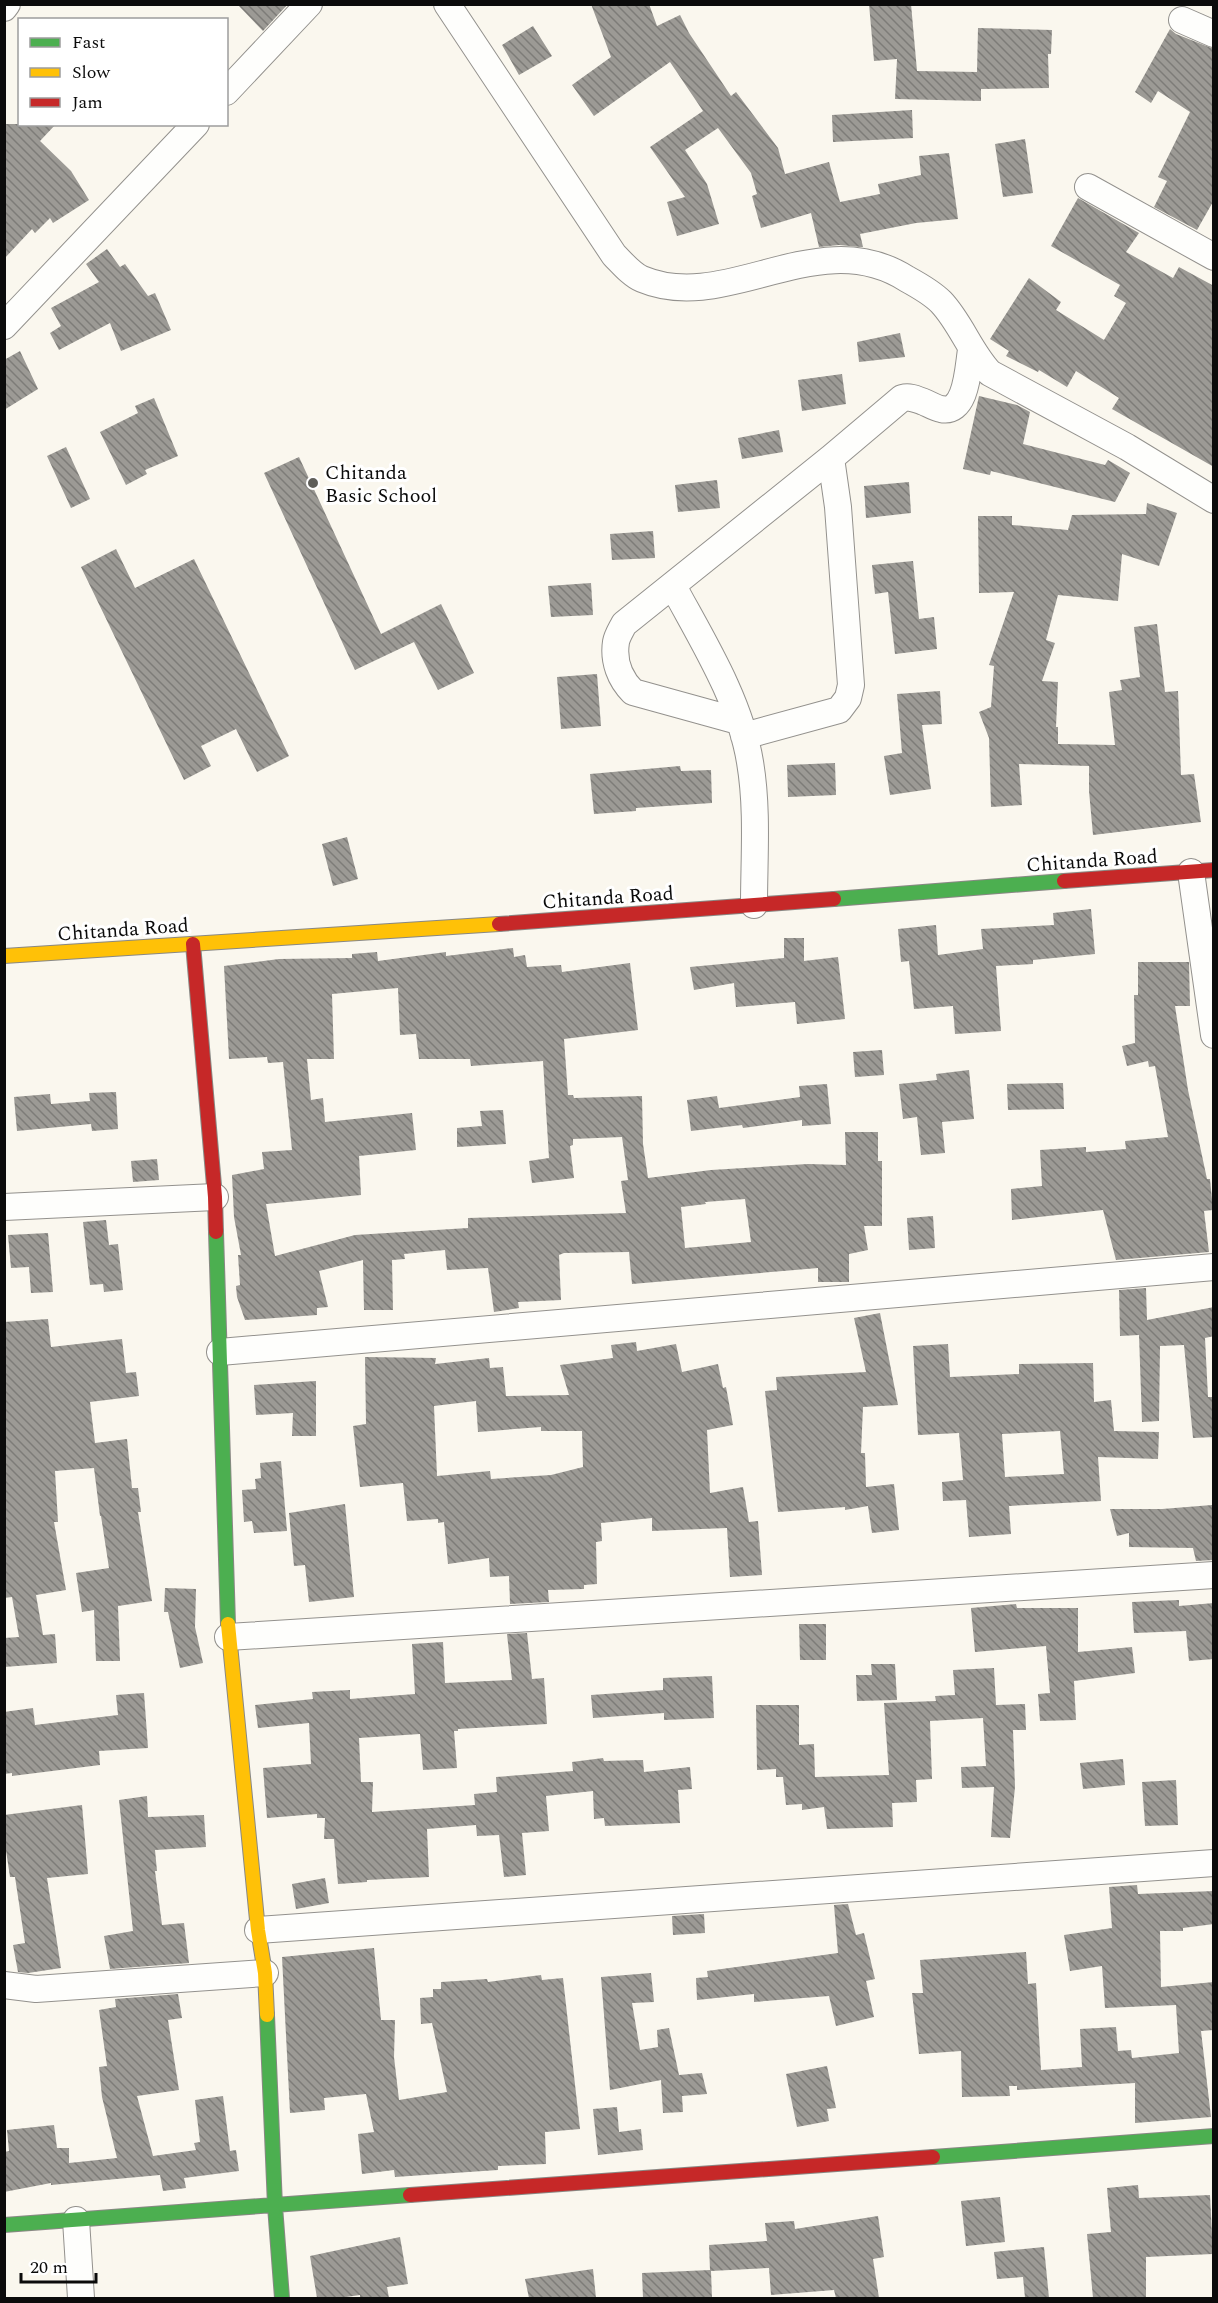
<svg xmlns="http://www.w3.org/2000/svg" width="1218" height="2303" font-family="Spectral,serif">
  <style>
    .building { fill: url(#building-back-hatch); fill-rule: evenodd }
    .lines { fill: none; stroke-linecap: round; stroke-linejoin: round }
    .street-casing { stroke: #93918d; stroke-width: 28 }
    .fast-casing { stroke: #898884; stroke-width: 16 }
    .slow-casing { stroke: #898884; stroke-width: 16 }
    .jam-casing { stroke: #898884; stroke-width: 16 }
    .street { stroke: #fefefc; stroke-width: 26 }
    .fast { stroke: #4caf50; stroke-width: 14 }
    .slow { stroke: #ffc107; stroke-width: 14 }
    .jam { stroke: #c62828; stroke-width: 14 }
    .poi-dot { fill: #5f5e5a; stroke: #fff; stroke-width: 2 }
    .labels { text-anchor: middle; stroke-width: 6; stroke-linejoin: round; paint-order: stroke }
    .poi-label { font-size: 20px; fill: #0b0b0b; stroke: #fff; text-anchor: start }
    .street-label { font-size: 20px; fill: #0b0b0b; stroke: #fff }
  </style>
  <defs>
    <pattern id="building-back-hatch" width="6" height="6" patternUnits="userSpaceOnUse" patternTransform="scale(1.5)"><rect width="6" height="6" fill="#9c9a95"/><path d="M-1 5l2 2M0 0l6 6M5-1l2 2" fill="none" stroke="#7d7c78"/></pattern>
  </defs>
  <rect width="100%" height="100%" fill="#faf7ee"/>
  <path class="building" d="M237,4h51l-25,27z
    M591,4h58l8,22 23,-11 9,18 42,63 5,-4 42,56 7,26 44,-12 11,40 40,-8 -2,-10 43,-9 -2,-19 30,-3 9,66 -42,4 -56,11 3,13h-2l-22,-2 -20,2 -8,-34 -50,15 -9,-32 5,-2 -6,-21 -33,-45 -33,22 22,34 12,40 -42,12 -10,-34 18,-5 -35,-50 53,-36 -33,-49 -76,54 -22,-31 39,-28z
    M869,4h42l6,67 60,1 1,-44 74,2 -1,24h-3l1,34 -68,1v12l-86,-2 2,-40 -23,2z
    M533,26l19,30 -33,19 -17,-30z
    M1170,29l6,5 38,15v151l-17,30 -43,-23 13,-26 -9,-4 32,-65 -32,-21 -7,12 -16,-11z
    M912,110l1,28 -80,4 -1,-27z
    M4,124h52l-16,17 31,30 18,29 -36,23 -3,-5 -15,15 -3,-4 -28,30z
    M1025,139l8,54 -30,4 -8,-53z
    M1078,198l61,35 -13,19 47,26 6,-11 35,19v181l-102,-58 7,-11 -43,-27 -9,16 -28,-17 -1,2 -32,-16 3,-5 -19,-12 39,-61 32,24 -5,8 48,30 22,-37 -12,-7 6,-11 -69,-39z
    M107,249l13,18 5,-3 23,32 7,-3 16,37 -50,21 -11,-28 -51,27 -9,-17 11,-7 -10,-18 48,-26 -13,-18z
    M900,333l5,24 -46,5 -2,-20z
    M20,351l18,38 -34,21v-50z
    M842,374l4,30 -44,7 -4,-31z
    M979,396l38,9 13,7 -7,32 82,21 3,-5 22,13 -15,29 -124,-31 -1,4 -27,-6z
    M154,398l24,58 -33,14 2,4 -21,11 -26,-53 38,-19 -3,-7z
    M779,430l4,22 -41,7 -4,-21z
    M66,447l24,52 -19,9 -24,-52z
    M299,457l82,177 60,-30 33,69 -36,17 -24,-48 -59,28 -91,-197z
    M717,480l3,28 -42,4 -3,-27z
    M909,482l2,31 -45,5 -2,-32z
    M1147,503l30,10 -18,53 -37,-12 -4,47 -60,-6 -12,45 9,3 -13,38 16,1 -2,45h2v17l57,1 -6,-53 13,-2 -2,-10 20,-3 -6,-50 23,-3 8,68 13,-1 3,84 13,-1 7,48 -108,13 -4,-44v-25l-70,-2 3,41 -31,2 -2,-69 -10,-26 12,-5 3,-41 -5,-1 25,-73 -35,1 -1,-77h34v9l56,5 4,-15 74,-1z
    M653,531l2,27 -43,2 -2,-26z
    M116,549l19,39 59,-29 95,197 -32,16 -21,-43 -35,17 10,20 -27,14 -103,-213z
    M913,561l6,58 15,-2 3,32 -42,5 -7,-62 -13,2 -3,-29z
    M591,583l2,32 -42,2 -3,-31z
    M597,674l4,52 -40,3 -4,-52z
    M940,691l2,33 -20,1 9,64 -41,6 -6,-39 18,-3 -5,-59z
    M835,763l1,32 -48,2 -1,-32z
    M680,766l1,5 30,-1 1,33 -76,5v3l-42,3 -4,-40z
    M347,837l11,42 -25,7 -11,-42z
    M1091,909l4,45 -62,6v4l-37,2 5,65 -46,3 -2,-28 -39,3 -5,-48 -8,1 -3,-33 38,-4 2,30 45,-6 -2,-20 73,-4 -1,-12z
    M784,938h20v23l34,-4 7,62 -48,5 -2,-22 -59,5 -2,-24 -40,7 -4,-23 94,-9z
    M513,948l1,9 11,-2 2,12 34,-2 1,7 68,-9 8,67 -74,9 4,56h5l1,3 68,-2 1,48 5,34 63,-8 97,-6 38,1 -1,-33h33v29h4v65h-18l4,24 -19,4v28h-31v-14l-186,16 -3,-32 -65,1 -5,2 2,45 -43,2 1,6 -25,4 -6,-44 -41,2 -2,-20 -41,4 1,5 -13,1 1,50h-29l-1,-50 -44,11 9,36 -11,1v7l-72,5 -8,-23 -1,-11 4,-1 -2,-30h3l-7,-38 -2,-42 32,-6 -2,-17 30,-2 -9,-88 -15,1 -1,-6 -38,2 -5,-93 55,-7 73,-1v-4l25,-2 1,9 68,-9v4zM398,988l2,47 16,-1 3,25h51l1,7 72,-5 6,97 -20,3 3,22 42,-5 -4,-32 3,-1v-6l49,-2 6,43 -7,1 5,32 -158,5v10l-113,7 -80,21 -9,-52 95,-9 -2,-39 57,-6 -4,-37 -87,9 -2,-24 -12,2 -4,-41h27l-2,-65zM745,1199l6,43 -66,6 -4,-41 25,-3 -1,-2z
    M1138,962h51l1,44h-15l13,84 19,89h3l3,31 -9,1 5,41 -93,8 -13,-50 -91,10 -1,-31 31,-3 -2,-36 46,-3v5l40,-3 -1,-8 43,-4 -13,-71 -6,1 -1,-6 -21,5 -5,-20 13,-3 -1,-48h4z
    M882,1050l2,25 -29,2 -2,-25z
    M969,1070l5,49 -32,3 3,31 -24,2 -4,-38 -14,2 -4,-35 38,-4 -1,-6z
    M1063,1083l1,26 -56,1 -1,-26z
    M827,1084l4,40 -29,2v-6l-59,8 -1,-3 -51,6 -4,-31 30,-4 2,12 81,-11 -1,-11z
    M116,1092l2,37 -26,2 -1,-7 -74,7 -3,-34 36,-3 1,10 39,-3 -1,-8z
    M503,1110l3,34 -49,3v-19l25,-2 -2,-15z
    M157,1159l2,21 -26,2 -2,-21z
    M933,1216l2,32 -26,2 -2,-32z
    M106,1220l3,25 9,-1 5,46 -19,2 -1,-8 -13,1 -7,-63z
    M48,1233l5,59 -22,1 -2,-26 -18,1 -3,-33z
    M1146,1288l1,32 67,-13v29l-9,2 3,59h6v40l-21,1 -9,-93 -24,1 -1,75 -17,1 -3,-87 -19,1 -1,-46z
    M880,1313l18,92 -35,2 -2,46h4l1,34 28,-3 5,46 -27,3 -4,-27 -23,4v-3l-67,5 -13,-121 12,-1 -1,-13 90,-5 -12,-54z
    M48,1319l3,28 71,-8 4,34 10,-1 3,24 -49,6 5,41 32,-4 5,49h6l3,24h-3l14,89 -34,5 2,55h-24l-2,-51 -12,2 -6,-39 33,-5 -8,-52h-1l-6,-48 -39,3 3,51h-4l12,68 -30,5 7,40 12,-1 2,29 -53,4v-29l15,-1 -7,-40 -8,1v-276z
    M636,1342l1,9 39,-7 6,28 36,-8 5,24 3,-1 7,38 -26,5 3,63 33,-6 6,35 9,-1 4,54 -32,2 -3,-49 -75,3v-13l-51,5 1,18 -6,1 1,42 -13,1v4l-36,1 1,12 -39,2 -1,-28 -19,1 -1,-19 -41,6 -4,-42 -6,1v-4l-31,2 -4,-38 -43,4 -7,-61 13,-2 -1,-67 71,1 -1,6 54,-6 1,10 13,-1 3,29 63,-1 -9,-30 53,-7 -2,-13zM476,1401l2,31 63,-5v4h41l1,36 -32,8 -60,4 -1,-8 -53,5 -3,-70z
    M948,1344l2,33 69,-3v-10l74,-1 1,39 17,-2 3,31 45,1 -1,27 -60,-2 3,44 -92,5 2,28 -42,3 -3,-37 -23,1 -1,-19 21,-2 -4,-47 -41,2 -5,-89zM1060,1431l4,43 -59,3 -3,-43z
    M316,1381v55h-24l1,-23 -37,2 -2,-30z
    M281,1461l6,70 -33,2 -2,-12 -8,1 -2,-32 14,-1 -1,-10 6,-1 -1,-15z
    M345,1504l9,93 -45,5 -4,-37 -11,1 -5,-53z
    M1212,1505l2,55 -18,1 -3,-13 -64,-1v-14l-12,3 -7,-27h52z
    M165,1588l31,1 -1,38 8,36 -23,5 -12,-56h-4z
    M1179,1600v6l35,-3v56l-25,2 -3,-30 -52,2 -2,-31z
    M1016,1604l1,4h61v44l54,-5 3,26 -61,8 2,39 -36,1 -2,-27 12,-1 -4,-47 -71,6 -4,-44z
    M799,1624h27v36h-26z
    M527,1633l5,46 12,-1 3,46 -89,5v2h-4l3,37 -34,2 -3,-36 -61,4 2,44h12l-1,30 103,-7 -1,-11 23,-2 -1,-15 77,-6 -1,-9 31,-4 1,3 39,-1 1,12 46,-5 2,22 -14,1 2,33 -75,3 -1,-8 -10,1 -1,-28 -47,5 3,35 -27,2 4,42 -22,2 -5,-42 -22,1 -1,-11 -49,4 2,48 -62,3v2l-29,2 -4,-45h-10l1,-21h-8v-4l-50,4 -4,-50 48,-4 -2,-41 -51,5 -3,-23 58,-6 -1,-7 38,-2v9l65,-5 -3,-50 31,-2 2,41 67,-3 -5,-46z
    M871,1664h24l2,36 -40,1 -1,-26h16z
    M994,1668l2,37 29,-1 1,26h-13l2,57 -5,51 -19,-1 3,-50 -32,1 -1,-21 25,-1 -3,-48 -53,3 2,58 -16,1 1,22 -25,1 1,24 -66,2 -3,-22 -22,3v-6l-16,1 -3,-28h-7v-8l-19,1 -1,-65h43v40l15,-1 1,33 74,-2 -5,-72 52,-2 -1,-5 20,-1 -2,-25z
    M712,1676l2,42 -50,2v-7l-71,5 -2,-23 72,-5v-12z
    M144,1693l4,55 -49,3 1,14 -88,11v-3l-8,1v-62l29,-4 2,17 83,-10 -2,-20z
    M1123,1759l2,26 -42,4 -3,-26z
    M1176,1780l2,45 -33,1 -3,-44z
    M147,1796l1,21 56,-2 2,32 -51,3 2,21h-2l7,54 22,-2 5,40 -79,6 -6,-33 29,-5 -14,-131z
    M82,1805l6,69 -41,4 14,90 -33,5 -10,-1 -5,-27 12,-2 -10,-66h-5l-6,-40v-22z
    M325,1878l4,25 -33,6 -4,-25z
    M1137,1885l1,9 76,-3v33l-31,4v3h-23l1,56 53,-5v48l-13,1 10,86 -76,6v-40l-118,7v-4h-8l1,10 -48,1 -1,-46 -42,3 -7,-61h11l-3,-33 106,-8 2,32 8,-1 5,87 41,-3 -2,-38 36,-2 2,24 13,-1 1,8 47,-5 -3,-48 -71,3 -3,-42 -32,5 -6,-36 48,-7 -3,-41z
    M848,1904l8,31 8,-2 11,46 -9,2 8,36 -38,9 -7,-30 -75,6v-8l-57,6 -1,-22 12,-1 -1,-6 131,-18 -4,-48z
    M704,1914l1,19 -32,2 -1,-19z
    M374,1948l7,72h14l-1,37 5,43 48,-8 -15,-69 -11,1 -1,-26 13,-1v-8h8v-7l46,-3 1,3 53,-7 1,5 21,-2 17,151 -35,3 1,32 -48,2v4l-103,7 -1,-7 -32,4 -4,-40 16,-2 -8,-38 -42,4 1,12 -35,3 -8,-156z
    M651,1973l3,29 -22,1 8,47 18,-3 -1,-17 12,-2 10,47 23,-2 5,21 -25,2 1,16 -20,1 -2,-33 -51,10 -9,-113z
    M178,1994l4,24 -14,2 11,70 -42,6 16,60 43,-6 -2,-7 6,-1 -5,-42 28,-4 7,55 6,-1 3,21 -55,7 2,10 -23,3 -3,-16 -109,10v-2l-47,9v-40l5,-1 -2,-21 47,-5 3,23h12v15l48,-5 -15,-61 -3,-30 8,-1 -8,-56 17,-3 -1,-8z
    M827,2066l9,42 -9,1 2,12 -32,6 -11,-53z
    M617,2107l2,25 22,-3 2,21 -45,5 -5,-46z
    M1138,2185l1,13 71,-3 3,59 -67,3v41h-53l-6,-64 24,-2 -4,-44z
    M1000,2197l5,45 -39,4 -5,-45z
    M878,2216l6,41 -11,2 6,39h-43l-2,-8 -63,5 -2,-27 -58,3 1,27h-69l-1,-25 68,-3 -1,-25 58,-4 -2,-18 29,-2 1,8z
    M400,2237l8,47 -21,3 2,11h-29v-3l-21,3h-22l-7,-42z
    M1044,2247l5,51h-24l-2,-21 -26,2 -3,-27z
    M593,2269l3,29h-67l-4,-19z"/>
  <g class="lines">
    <g class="street-casing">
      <path id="street" d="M447,4l167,251c8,8 18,20 28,24 85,36 176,-57 265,0 11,6 25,14 34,23 20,21 29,50 49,71l137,74 87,53
        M4,8l3,-4
        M1182,20l32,14
        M226,92l83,-88
        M1088,187l126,70
        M4,326l192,-202
        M673,586c29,54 67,114 77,176 8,47 4,96 4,143
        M738,721l-105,-29c-13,-13 -20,-31 -17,-50 1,-6 5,-12 8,-18l207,-166 71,-60c8,-2 14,1 22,4 5,2 11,6 17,7 26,6 27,-42 30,-59
        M744,736l95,-26 9,-12 3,-13 -13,-178 -7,-49
        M1191,872l23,163
        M4,1207l211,-10
        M220,1352l994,-85
        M228,1637l986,-62
        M258,1930l956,-67
        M4,1985l32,4 229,-16
        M76,2220l5,78"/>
    </g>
    <g class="fast-casing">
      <path id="fast" d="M834,899l230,-18
        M216,1232l12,392
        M267,2015l8,191 7,92
        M933,2157l281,-21
        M4,2225l406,-30"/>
    </g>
    <g class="slow-casing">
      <path id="slow" d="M4,956l495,-32
        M228,1624l30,306 7,43 2,42"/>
    </g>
    <g class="jam-casing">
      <path id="jam" d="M1064,881l150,-11
        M499,924l335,-25
        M193,944l22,253 1,35
        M410,2195l523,-38"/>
    </g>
    <use href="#street" class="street"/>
    <use href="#fast" class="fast"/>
    <use href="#slow" class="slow"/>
    <use href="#jam" class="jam"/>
  </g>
  <circle class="poi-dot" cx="313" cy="483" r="6"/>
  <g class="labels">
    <g class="poi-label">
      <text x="325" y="479">Chitanda<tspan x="325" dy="23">Basic School</tspan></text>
    </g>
    <g class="street-label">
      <text transform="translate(1092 860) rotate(-4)" y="7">Chitanda Road</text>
      <text transform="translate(608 897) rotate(-4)" y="7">Chitanda Road</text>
      <text transform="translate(123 929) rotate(-4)" y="7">Chitanda Road</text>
    </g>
  </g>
  <rect width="1218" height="2303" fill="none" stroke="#0b0b0b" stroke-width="12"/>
  <rect x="18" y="18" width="210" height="108" fill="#ffffff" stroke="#9d9d9d" stroke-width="1.5"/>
  <rect x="30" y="38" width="30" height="9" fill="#4caf50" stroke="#9d9d9d" stroke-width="1.5"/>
  <text x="72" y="48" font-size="18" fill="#0b0b0b">Fast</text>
  <rect x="30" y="68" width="30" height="9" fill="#ffc107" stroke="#9d9d9d" stroke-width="1.5"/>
  <text x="72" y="78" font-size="18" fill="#0b0b0b">Slow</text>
  <rect x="30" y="98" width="30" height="9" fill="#c62828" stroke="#9d9d9d" stroke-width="1.5"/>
  <text x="72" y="108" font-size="18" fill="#0b0b0b">Jam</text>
  <path d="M21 2273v9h75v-9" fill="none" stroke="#0b0b0b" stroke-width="3"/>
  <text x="30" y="2273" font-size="18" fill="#0b0b0b" stroke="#ffffff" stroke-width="4.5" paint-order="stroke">20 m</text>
</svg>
